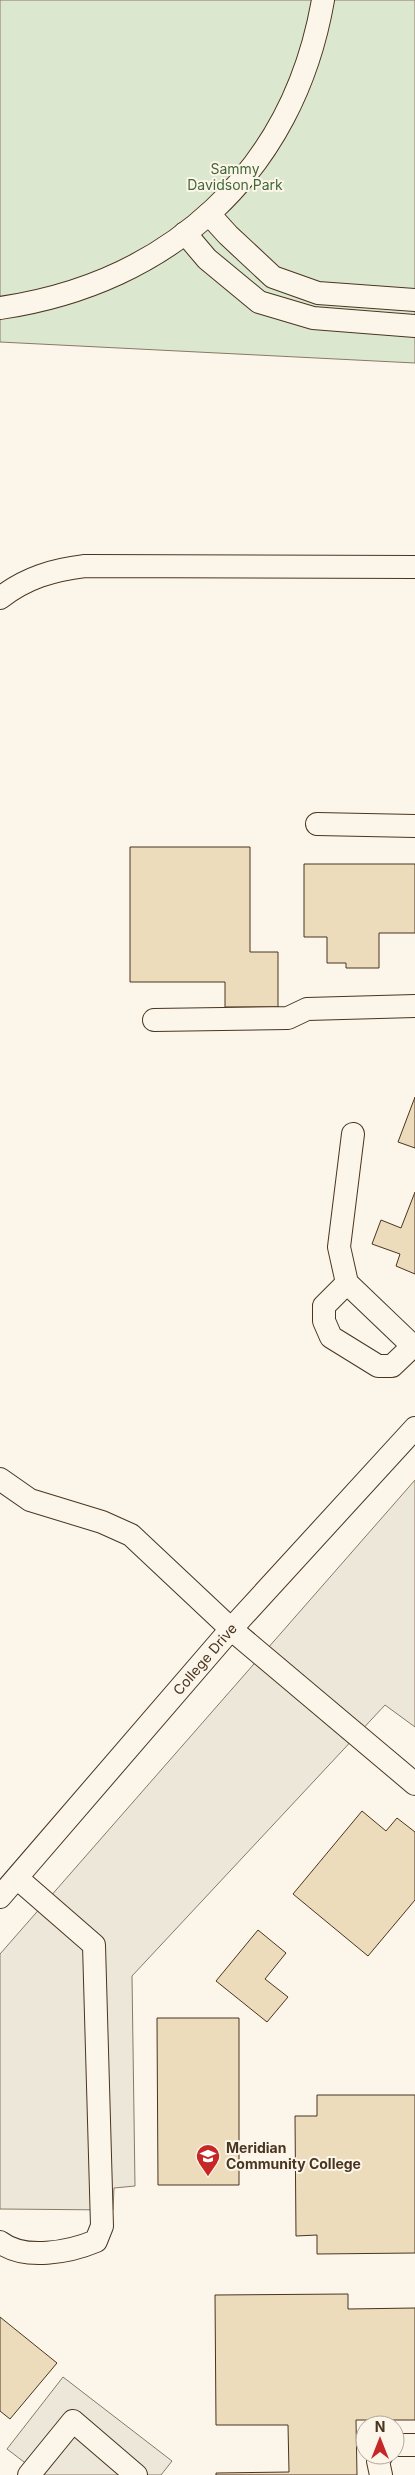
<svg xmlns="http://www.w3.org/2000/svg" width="415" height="2475" font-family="Inter,sans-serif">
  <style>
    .park { fill: #dce7d0; stroke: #887966 }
    .parking { fill: #ede7d9; stroke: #887966 }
    .building { fill: #ecdcbc; stroke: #4a3520 }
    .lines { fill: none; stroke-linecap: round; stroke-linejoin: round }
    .minor-casing { stroke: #4a3520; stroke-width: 24 }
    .minor { stroke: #fbf6e9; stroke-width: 22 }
    .labels { text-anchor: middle; stroke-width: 4; stroke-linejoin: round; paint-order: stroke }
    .park-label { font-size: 14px; fill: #436837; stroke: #fbf6e9 }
    .street-label { font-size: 14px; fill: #4a3520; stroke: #fbf6e9 }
    .poi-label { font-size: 14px; font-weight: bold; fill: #4a3520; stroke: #fbf6e9; text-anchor: start }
  </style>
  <rect width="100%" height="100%" fill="#fbf6e9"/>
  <path class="park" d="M0,0h415v363l-415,-21z"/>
  <path class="parking" d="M415,1480v247l-30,-22 -253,271 3,210 -21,2 -1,22 -113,-1v-255z
    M63,2377l109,84 -11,14h-120l-34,-26z"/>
  <path class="building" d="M130,847h120v105h28v55h-53v-25h-95z
    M304,864h111v69h-36v35h-33v-5h-19v-26h-23z
    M415,1097v51l-17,-6z
    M415,1192v82l-19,-8 4,-12 -28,-10 9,-24 20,8z
    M362,1811l24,20 11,-13 18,14v68l-47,56 -75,-62z
    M258,1930l28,23 -21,26 23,18 -21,25 -51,-41z
    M157,2018h82v167h-81z
    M317,2095h98v158l-98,1v-19l-21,1 -1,-120h22z
    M348,2294v15l67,-1v112h-59l1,55h-141v-2l73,-1 -1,-47h-72l-1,-130z
    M0,2317l57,46 -47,56 -10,-8z"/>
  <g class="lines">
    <g class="minor-casing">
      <g id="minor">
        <path d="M209,214l19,21 45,42 45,16 97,7"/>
        <path d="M185,233l22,26 52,43 54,16 102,8"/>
        <path d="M0,308c170,-25 293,-136 323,-308"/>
        <path d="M0,598c26,-20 52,-28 85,-32l330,1"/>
        <path d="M317,824l98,2"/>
        <path d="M154,1020l134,-2 19,-9 108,-3"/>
        <path d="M353,1134l-14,113 8,36 68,65"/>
        <path d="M347,1283l-23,23v15l7,16 47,29h14l21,-20"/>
        <path d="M0,1479l30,21 72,22 29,13 100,94 184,155"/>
        <path id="s1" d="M0,1897l231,-268 184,-201"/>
        <path d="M0,2242c24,19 70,10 96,-1l6,-15 -8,-281 -77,-67"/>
        <path d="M395,2445h20"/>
        <path d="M29,2475l44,-54 63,54"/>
        <path d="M381,2475l-3,-14 4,-6"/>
      </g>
    </g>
    <use href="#minor" class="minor"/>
  </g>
  <defs>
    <g id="university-pin" transform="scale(1.25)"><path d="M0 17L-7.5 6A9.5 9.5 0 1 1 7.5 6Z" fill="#c62828" stroke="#fbf6e9"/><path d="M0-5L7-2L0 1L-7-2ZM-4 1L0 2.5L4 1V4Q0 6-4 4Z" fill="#fff"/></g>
  </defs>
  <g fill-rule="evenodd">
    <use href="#university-pin" x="208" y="2156"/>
  </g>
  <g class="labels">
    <g class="park-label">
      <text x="235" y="174">Sammy<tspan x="235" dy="16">Davidson Park</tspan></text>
    </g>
    <g class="street-label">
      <text dy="5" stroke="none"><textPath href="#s1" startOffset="314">College Drive</textPath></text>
    </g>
    <g class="poi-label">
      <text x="226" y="2153">Meridian<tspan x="226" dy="16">Community College</tspan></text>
    </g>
  </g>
  <g transform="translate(380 2440)"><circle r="24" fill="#fbf6e9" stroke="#b4a999"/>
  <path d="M0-4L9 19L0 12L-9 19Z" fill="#c62828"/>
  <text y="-8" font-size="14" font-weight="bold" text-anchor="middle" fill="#4a3520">N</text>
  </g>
</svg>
